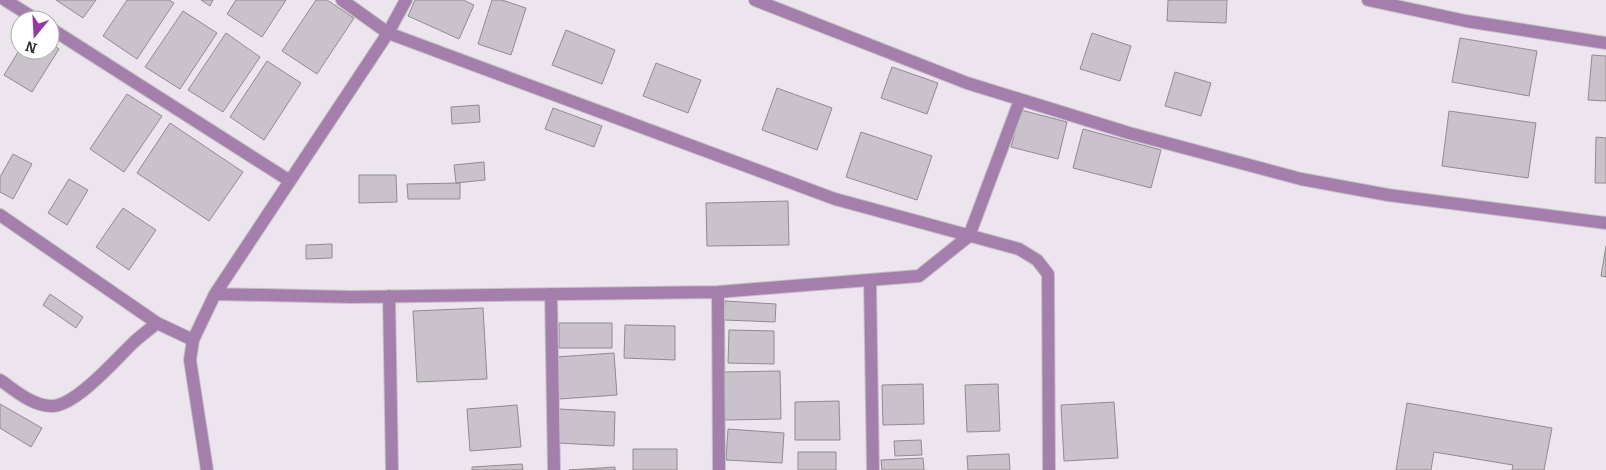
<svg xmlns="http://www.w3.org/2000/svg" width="1606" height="470" font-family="Bitter,serif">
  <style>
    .building { fill: #c9c2ca; stroke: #908a91 }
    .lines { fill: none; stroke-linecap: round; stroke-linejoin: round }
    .minor-casing { stroke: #c7c1c8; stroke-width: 14 }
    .minor { stroke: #a47fab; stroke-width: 12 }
  </style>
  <rect width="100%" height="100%" fill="#ece5ed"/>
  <path class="building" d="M56,0h40l-13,18z
    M127,0h42l5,3 -37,56 -34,-23z
    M201,0h12l-3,6z
    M236,0h50l-24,37 -35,-23z
    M316,0h11l27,18 -37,56 -35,-23z
    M415,0h48l11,5 -15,34 -51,-23z
    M492,0h10l24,8 -15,47 -33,-11z
    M1168,0h59l-1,23 -59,-2z
    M183,11l34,22 -37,56 -35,-22z
    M566,30l49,20 -13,34 -50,-19z
    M226,33l34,24 -37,55 -35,-22z
    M1092,33l39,13 -11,35 -40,-12z
    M1460,38l77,13 -8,45 -77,-14z
    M50,43l9,6 -27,43 -28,-17 16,-26v1h30z
    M1592,55l14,1v45l-18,-1z
    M267,61l34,22 -37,57 -34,-23z
    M656,63l45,17 -13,33 -45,-17z
    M892,67l46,16 -11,31 -46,-16z
    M1175,72l36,11 -10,33 -36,-10z
    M777,88l55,20 -15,42 -55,-20z
    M127,94l35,22 -38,56 -34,-23z
    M479,105l1,17 -28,2 -1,-17z
    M553,108l49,18 -8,21 -49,-18z
    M1021,110l46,12 -9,37 -47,-12z
    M1449,111l87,12 -8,55 -86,-12z
    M170,123l73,49 -34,49 -72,-48z
    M1083,129l78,21 -10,38 -78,-20z
    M861,132l71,24 -15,44 -71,-23z
    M1596,137l10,1v45h-11z
    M13,154l19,10 -19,35 -13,-7v-15z
    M484,162l1,18 -29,3 -2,-18z
    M359,175h37l1,27 -38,1z
    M69,179l19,11 -21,35 -19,-12z
    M460,183v16h-52l-1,-15z
    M788,201l1,44 -82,1 -1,-43z
    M123,208l33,22 -27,40 -33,-23z
    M332,244v14l-26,1v-14z
    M1606,246v31l-5,-1z
    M50,294l33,23 -7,11 -33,-23z
    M725,301l51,3 -1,18 -51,-2z
    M483,308l4,71 -70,3 -4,-71z
    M559,323h53v25h-53z
    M625,325l50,1v34l-51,-2z
    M729,330l45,1v33l-46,-1z
    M614,353l3,42 -58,4 -3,-42z
    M780,371l1,48 -56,1 -1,-48z
    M923,384l1,40 -41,1 -1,-40z
    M998,384l2,47 -33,1 -2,-47z
    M839,401l1,39h-45v-38z
    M1114,402l4,56 -54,3 -3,-56z
    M1407,403l145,25 -8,42h-32l1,-5 -79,-13 -3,18h-35z
    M0,404l42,24 -11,19 -31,-19z
    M517,405l4,42 -51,4 -3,-42z
    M559,409l56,3 -1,34 -57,-3z
    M728,429l56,4 -2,30 -56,-3z
    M921,440l1,15 -27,1 -1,-15z
    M633,449h44v21h-44z
    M798,452h38v18h-38z
    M1009,454l1,16h-42l-1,-14z
    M923,458l1,12h-42l-1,-10z
    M522,464l1,6h-51v-3z
    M615,467v3h-46z"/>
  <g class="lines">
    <g class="minor-casing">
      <path id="minor" d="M5,0l32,20
        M342,0l46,33 447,166 184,50 18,11 11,14 1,196
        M755,0l212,83 162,50 172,46 87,16 218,28
        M1368,0l98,21 140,22
        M50,28l240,153
        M0,215l157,108
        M870,281l3,189
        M718,292l1,178
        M215,294l136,3 367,-5 201,-16 50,-40 51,-136
        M551,294l3,176
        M389,296l3,174
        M0,380c16,11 31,25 51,26 24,1 65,-47 82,-63 7,-7 16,-13 24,-20l36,17
        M207,470l-17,-110 3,-20 22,-46 173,-261 18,-33"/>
    </g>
    <use href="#minor" class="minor"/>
  </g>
  <g transform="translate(35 35) rotate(198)"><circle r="24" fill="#ffffff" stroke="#aeadae"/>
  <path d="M0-4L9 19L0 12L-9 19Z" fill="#9439a4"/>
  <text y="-8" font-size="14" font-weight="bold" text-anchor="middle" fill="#343235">N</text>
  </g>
</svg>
